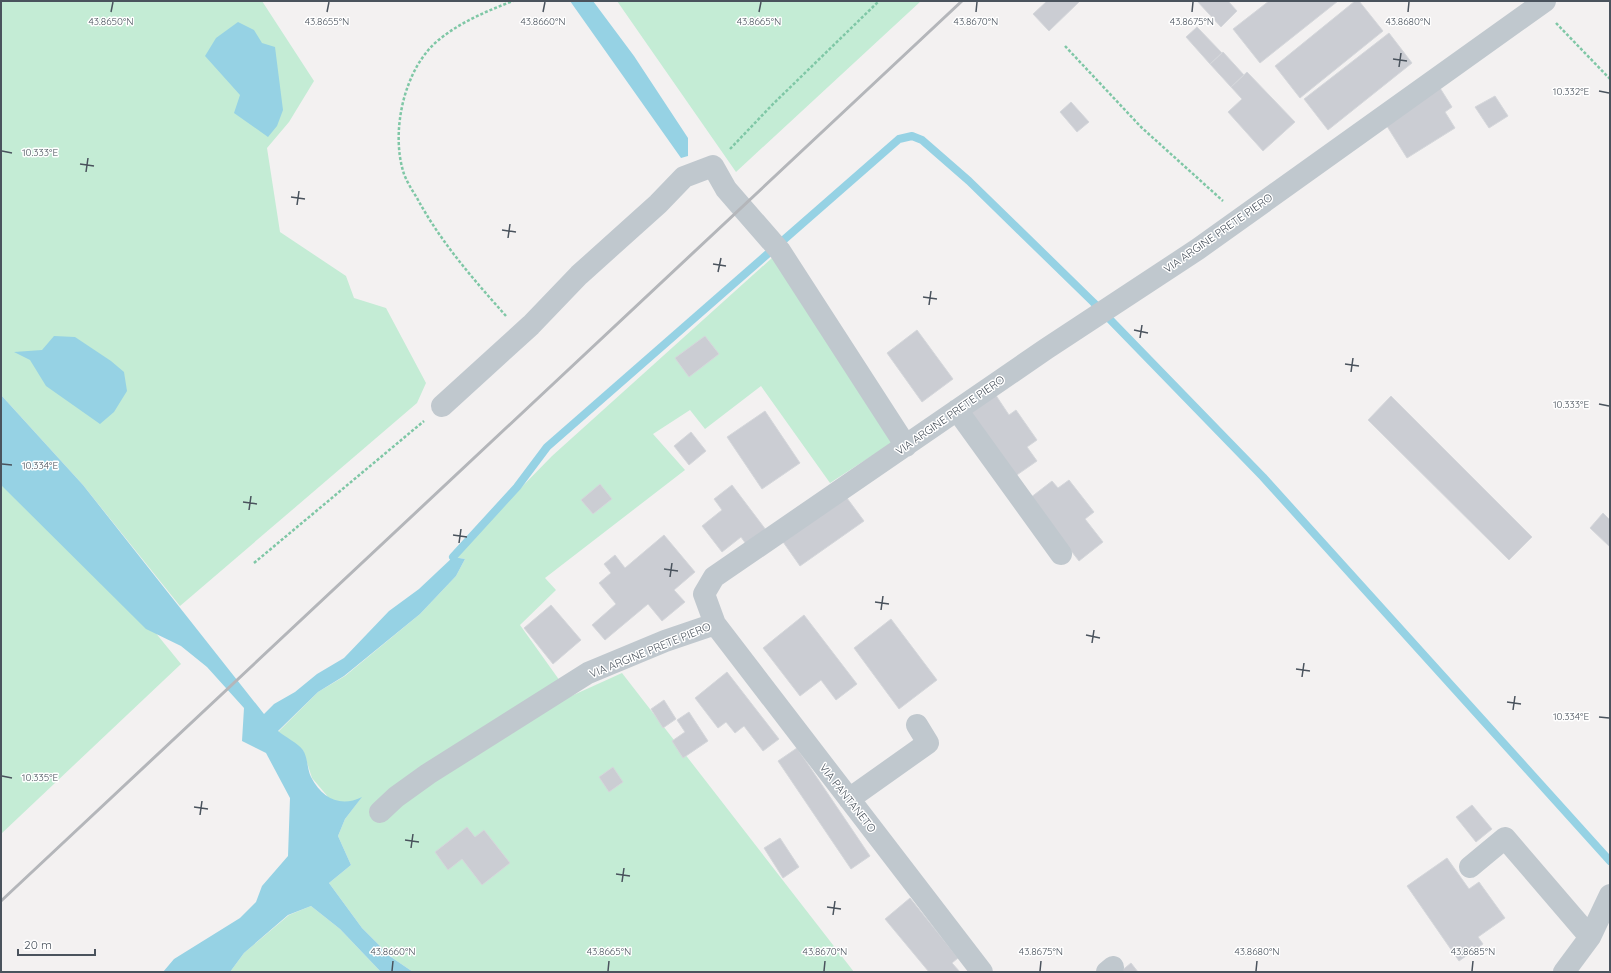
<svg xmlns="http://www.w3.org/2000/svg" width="1611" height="973" font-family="Quicksand,sans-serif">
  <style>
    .green { fill: #c4ecd5 }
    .water { fill: #96d2e4 }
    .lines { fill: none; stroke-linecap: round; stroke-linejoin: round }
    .stream { stroke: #96d2e4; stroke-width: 8 }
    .building { fill: #cbcdd3; stroke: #d5d7db }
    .path { stroke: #7fc7a6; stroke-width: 2.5; stroke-dasharray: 3 2; stroke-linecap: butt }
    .minor { stroke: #c0c8ce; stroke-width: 22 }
    .rail { stroke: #b4b6ba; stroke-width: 3 }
    .ticks { fill: none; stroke: #4a535d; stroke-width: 1.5 }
    .labels { text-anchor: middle; stroke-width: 3; stroke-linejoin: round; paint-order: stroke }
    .street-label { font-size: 11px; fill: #4a535d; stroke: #fff }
    .ticks-label { font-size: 10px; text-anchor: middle; fill: #4a535d; stroke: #fff; stroke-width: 3; stroke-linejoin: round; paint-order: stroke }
  </style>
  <rect width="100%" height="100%" fill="#f3f1f1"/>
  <path class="green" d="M1,1h261l52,80 -25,41 -22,26 13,84 66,44 8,22 32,10 40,75 -9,20 -237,203 -97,-121 -82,-90z
    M617,1h304l-185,171z
    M773,257l120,185 -63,41 -69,-97 -56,43 -15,-19 -37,24 32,36 -140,108 11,12 -36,35 40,56 9,16 53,-24 232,299h-441l-22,-15 -29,-29 -33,-45 22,-18 -13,-29 7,-17 16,-21 -8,4h-14l-10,-4 -17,-20 -9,-28 -25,-18 40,-40 27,-16 75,-62 36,-38 9,-17 -12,-2 99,-101z
    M1,443l180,221 -180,170z
    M311,906l29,23 41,43h-151l14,-19 45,-38z"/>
  <path class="water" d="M570,1h23l41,55 54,82v18l-7,2z
    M238,22l16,8 8,13 13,4 8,63 -6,16 -9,11 -34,-24 6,-18 -35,-39 11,-18z
    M54,336l21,1 36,24 13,11 3,19 -13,21 -14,12 -54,-38 -16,-26 -16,-8 28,-2z
    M1,395l82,90 181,229 10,-10 21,-12 22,-18 27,-16 45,-47 30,-22 34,-32 12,2 -9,17 -36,38 -76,62 -26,16 -40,39c7,6 20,12 25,19 5,8 4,19 8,27 11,21 29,31 51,20l-17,22 -7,17 13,29 -22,18 33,45 29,29 22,15h-32l-41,-43 -29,-23 -23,9 -44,38 -14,19h-67l11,-13 66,-41 16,-16 6,-16 26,-30 2,-58 -24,-45 -24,-12 2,-33 -37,-41 -26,-21 -35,-17 -145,-144z"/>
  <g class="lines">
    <path class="stream" d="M453,557l64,-70 30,-40 352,-308 13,-3 10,4 47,41 124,121 170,175 347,384"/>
  </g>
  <path class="building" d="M1047,1h33l-31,30 -16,-17z
    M1197,1h31l9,10 -16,16z
    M1269,1h69l-78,62 -27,-34z
    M1355,1h4l24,30 -83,67 -25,-32z
    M1197,27l25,26 -12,11 -24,-27z
    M1389,33l23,30 -84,67 -24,-31z
    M1223,52l21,23 -13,12 -21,-23z
    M1247,72l48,50 -32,29 -35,-39 14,-13 -11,-12z
    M1440,88l12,19 -7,5 10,16 -48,30 -22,-35z
    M1495,96l13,20 -19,12 -14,-21z
    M1071,102l18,20 -12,10 -17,-20z
    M917,330l36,49 -31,23 -35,-49z
    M705,336l14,18 -30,23 -14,-19z
    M995,394l14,21 7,-5 21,30 -10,7 10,14 -23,16 -45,-65z
    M1391,396l141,141 -23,23 -141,-140z
    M765,411l35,52 -38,26 -35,-52z
    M691,432l15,19 -17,14 -15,-19z
    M1069,480l25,32 -9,7 18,23 -24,19 -49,-63 22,-17 6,7z
    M600,484l12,15 -19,15 -12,-14z
    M732,485l34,45 -20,14 -5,-7 -19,15 -20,-26 20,-16 -8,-11z
    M844,494l20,27 -64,45 -19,-27z
    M1603,513l7,7v27l-20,-19z
    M664,535l31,37 -21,18 11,12 -23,19 -14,-17 -43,36 -13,-15 24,-21 -17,-21 12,-10 -7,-9 11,-9 10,13z
    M551,605l30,35 -28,24 -29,-36z
    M804,615l53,69 -21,16 -15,-20 -21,16 -37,-48z
    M891,619l46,61 -38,29 -45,-61z
    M727,672l52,67 -16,12 -19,-25 -9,7 -9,-11 -8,6 -23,-30z
    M664,700l12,19 -13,9 -12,-19z
    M689,712l19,29 -25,17 -11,-17 13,-9 -8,-12z
    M797,748l73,108 -19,13 -73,-108z
    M613,767l10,15 -14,10 -10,-15z
    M1472,805l20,24 -16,13 -20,-25z
    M467,827l8,10 9,-7 26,33 -28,22 -20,-26 -14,11 -13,-18z
    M780,838l19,29 -16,11 -19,-30z
    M1447,858l22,31 10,-7 26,36 -27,19 5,7 -24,17 -52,-75z
    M910,898l48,60 -6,5 8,9h-31l-44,-53z
    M1131,963l7,9h-18z"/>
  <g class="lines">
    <path class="path" d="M1556,23l54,56
      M1065,46l76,81 82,74
      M730,149l43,-45 106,-103
      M506,316c-33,-37 -66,-75 -89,-118 -5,-8 -10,-16 -13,-24 -14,-42 0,-108 37,-136 22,-17 46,-27 72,-37
      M254,563l170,-142"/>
    <path class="minor" d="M442,406l89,-81 48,-50 79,-71 26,-27 29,-11 13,23 54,62 126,195
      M957,410l104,144
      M715,624l267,348
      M849,799l79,-56 -11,-18
      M380,812l16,-15 32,-23 160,-101 77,-32 50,-17 -11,-30 10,-17 332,-228 152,-100 347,-248
      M1470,867l35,-29 85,99
      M1107,972l6,-5
      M1564,972l26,-35 20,-42"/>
    <path class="rail" d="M1,901l961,-900"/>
  </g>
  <path class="ticks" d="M111,12l2,-10M327,12l2,-10M543,12l2,-10M759,12l2,-10M976,12l1,-10M1192,12l1,-10M1408,12l1,-10M1393,59l14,2M1399,67l2,-14M1599,91l10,2M2,151l10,2M80,164l14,2M86,172l2,-14M291,197l14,2M297,205l2,-14M502,230l14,2M508,238l2,-14M713,264l13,2M718,272l3,-14M923,297l14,2M929,305l2,-14M1134,330l14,3M1140,338l2,-13M1345,364l14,2M1351,372l2,-14M1599,404l10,2M2,464l10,1M243,502l14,2M249,510l2,-14M453,535l14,2M459,543l2,-14M664,569l14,2M670,577l2,-14M875,602l14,2M881,610l2,-14M1086,635l14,3M1092,643l2,-13M1296,669l14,2M1302,677l2,-14M1507,702l14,2M1513,710l2,-14M1599,717l10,1M2,776l10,2M194,807l14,2M200,815l2,-14M405,840l14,2M411,848l2,-14M616,874l14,2M622,882l2,-14M827,907l14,2M833,915l2,-14M392,971l1,-10M608,971l1,-10M824,971l1,-10M1040,971l1,-10M1256,971l1,-10M1472,971l1,-10"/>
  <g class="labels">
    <g class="street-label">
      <text transform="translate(1218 233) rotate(-35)" y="4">VIA ARGINE PRETE PIERO</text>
      <text transform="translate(950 415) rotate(-35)" y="4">VIA ARGINE PRETE PIERO</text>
      <text transform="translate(650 650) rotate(-22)" y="4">VIA ARGINE PRETE PIERO</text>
      <text transform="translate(848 798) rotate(52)" y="4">VIA PANTANETO</text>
    </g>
  </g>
  <g class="ticks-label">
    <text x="327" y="25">43.8655°N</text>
    <text x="543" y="25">43.8660°N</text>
    <text x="759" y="25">43.8665°N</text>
    <text x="976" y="25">43.8670°N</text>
    <text x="1192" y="25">43.8675°N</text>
    <text x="1408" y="25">43.8680°N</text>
    <text x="111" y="25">43.8650°N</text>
    <text x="1571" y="95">10.332°E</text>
    <text x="40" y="156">10.333°E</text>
    <text x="1571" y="408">10.333°E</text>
    <text x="40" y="469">10.334°E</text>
    <text x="1571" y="720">10.334°E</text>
    <text x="40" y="781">10.335°E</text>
    <text x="393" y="955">43.8660°N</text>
    <text x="609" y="955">43.8665°N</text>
    <text x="825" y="955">43.8670°N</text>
    <text x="1041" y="955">43.8675°N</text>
    <text x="1257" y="955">43.8680°N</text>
    <text x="1473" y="955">43.8685°N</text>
  </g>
  <rect width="1611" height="973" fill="none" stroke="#4a535d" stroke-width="4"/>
  <path d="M18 949v6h77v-6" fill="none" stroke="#4a535d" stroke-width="2"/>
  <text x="24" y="949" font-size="12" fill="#4a535d" stroke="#ffffff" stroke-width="3" paint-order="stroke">20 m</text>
</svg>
